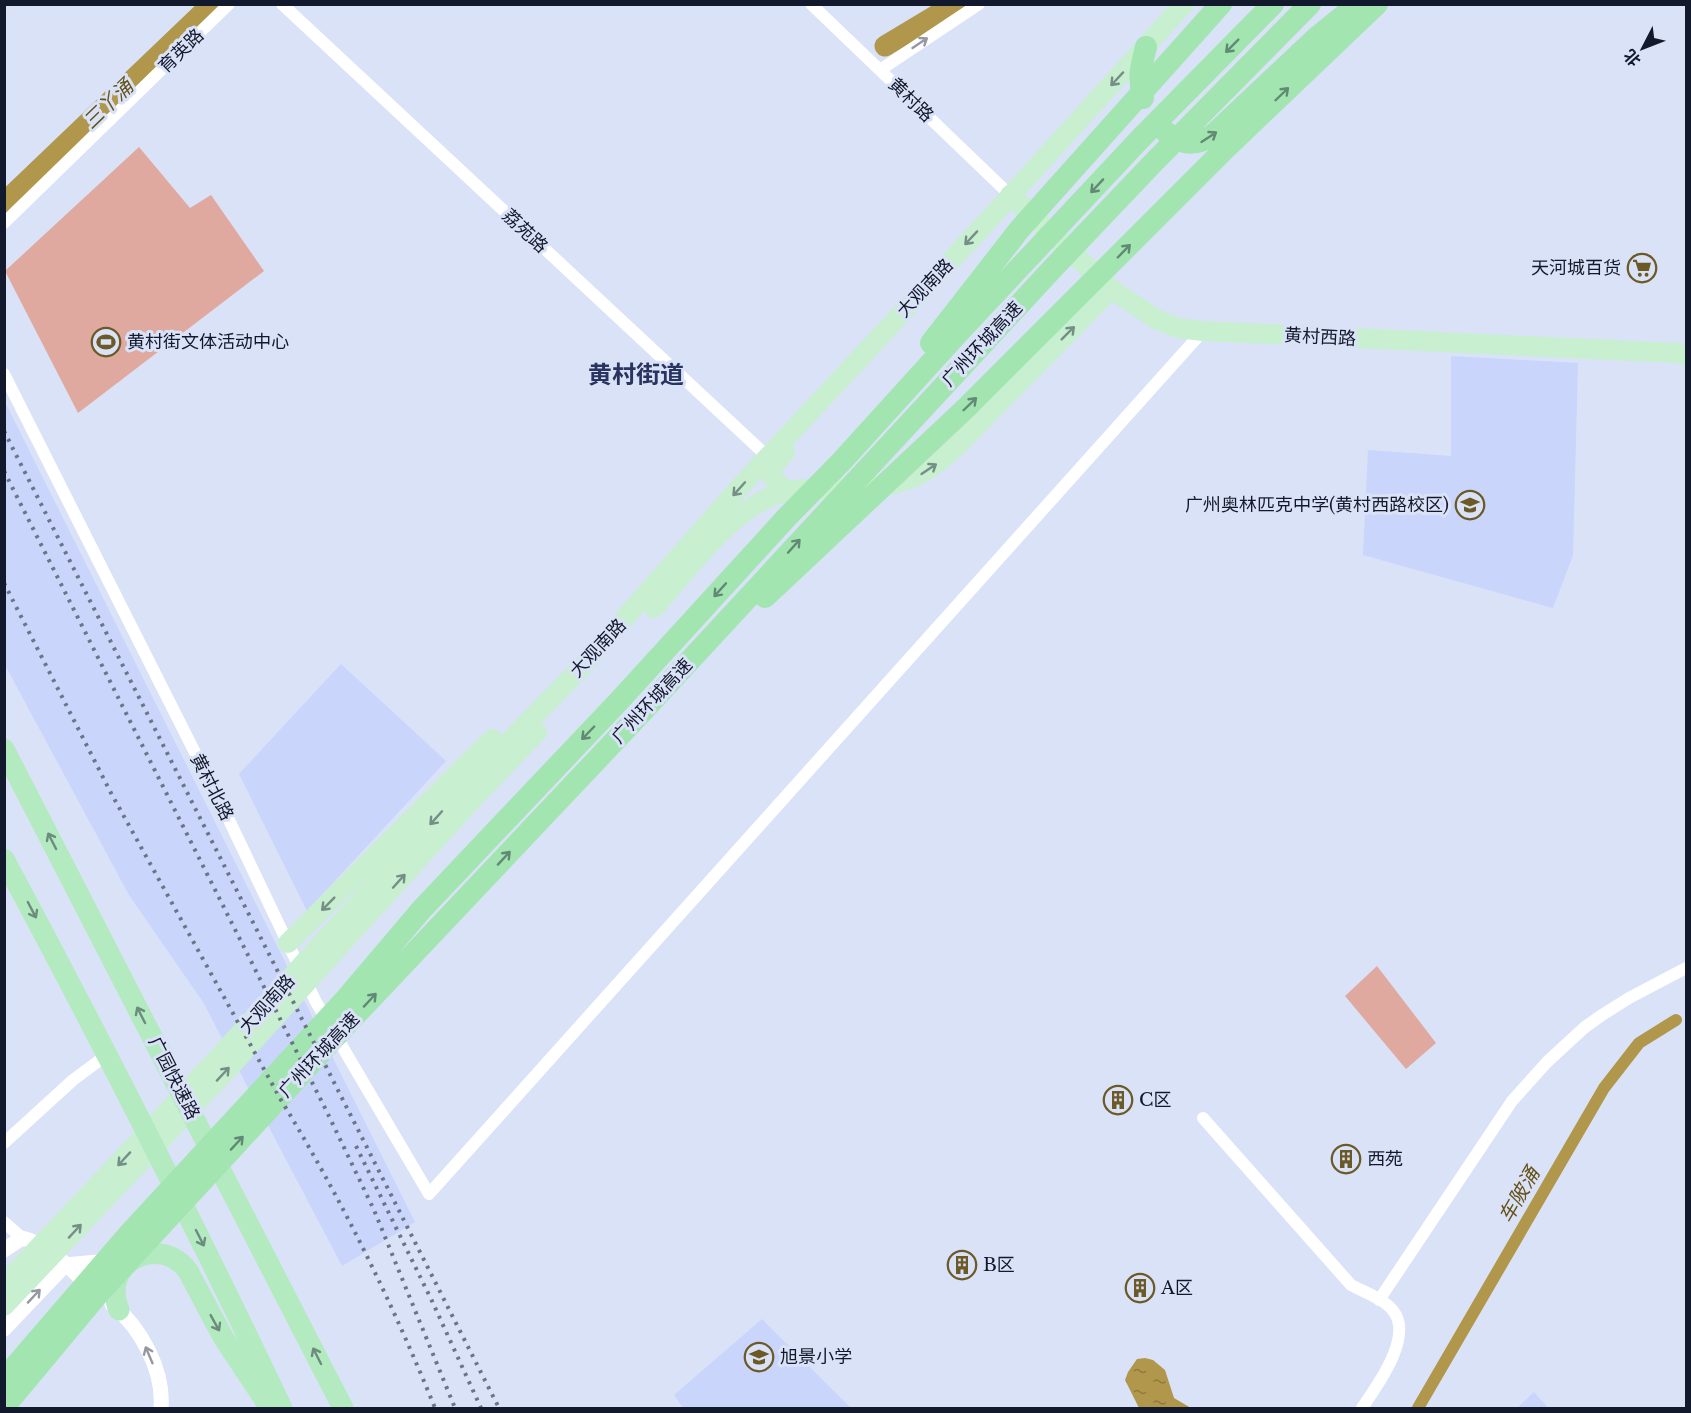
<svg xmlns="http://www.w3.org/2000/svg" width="1691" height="1413" font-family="'Libre Baskerville','Noto Sans SC',serif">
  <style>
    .built { fill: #c9d5fa }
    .pitch { fill: #e0a99f }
    .water { fill: url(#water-ripples) }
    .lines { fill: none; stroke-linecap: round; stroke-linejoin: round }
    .canal { stroke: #b0974c; stroke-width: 12 }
    .river { stroke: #b0974c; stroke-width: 21 }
    .minor { stroke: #fff; stroke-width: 12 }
    .tertiary { stroke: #fff; stroke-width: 15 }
    .primary { stroke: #c7efd0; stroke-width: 20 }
    .trunk { stroke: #b4eac0; stroke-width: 21 }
    .motorway { stroke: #a2e5b0; stroke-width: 22 }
    .rail { stroke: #6d7488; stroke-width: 4; stroke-dasharray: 3 6; stroke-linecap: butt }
    .oneway { stroke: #9598a0 }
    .oneway2 { stroke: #628975 }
    .oneway3 { stroke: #768f86 }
    .oneway4 { stroke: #6c8c7d }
    .labels { text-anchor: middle; stroke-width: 6; stroke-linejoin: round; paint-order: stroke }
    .street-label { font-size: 18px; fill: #13192c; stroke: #dae2f7 }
    .poi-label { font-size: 18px; fill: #13192c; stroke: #dae2f7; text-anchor: start }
    .water-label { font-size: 20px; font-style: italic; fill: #66531b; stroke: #dae2f7 }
    .district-label { font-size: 24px; font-weight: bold; fill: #293560; stroke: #dae2f7 }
  </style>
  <defs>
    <pattern id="water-ripples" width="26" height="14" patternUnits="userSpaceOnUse" patternTransform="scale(1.5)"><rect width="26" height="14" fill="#b0974c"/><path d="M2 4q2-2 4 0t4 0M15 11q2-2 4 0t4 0" fill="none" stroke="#8e7a3f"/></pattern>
  </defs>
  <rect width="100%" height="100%" fill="#dae2f7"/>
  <path class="built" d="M1451,356l127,7 -5,192 -20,53 -190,-53 5,-105 83,6z
    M4,400l411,822 -73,44 -139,-264 -74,-107 -124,-230z
    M341,664l105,97 -139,150 -68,-137z
    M762,1319l89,89h-168l-9,-13z
    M1534,1392l14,16h-31z"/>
  <path class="pitch" d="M139,147l51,61 21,-13 53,76 -186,142 -73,-142z
    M1377,966l59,77 -30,26 -61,-73z"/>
  <path class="water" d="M1145,1358l8,2 12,10 9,28 17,10h-52l-14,-28 3,-8 9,-13z"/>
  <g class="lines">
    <path class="canal" d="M1418,1408l186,-320 35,-45 37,-23"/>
    <path class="river" d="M885,46l70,-42
      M4,203l208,-199"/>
    <path class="minor" d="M282,4l486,453
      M811,4l199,191
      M880,70l99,-66
      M4,223l225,-219
      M4,374l225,446 87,182 113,192 774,-863
      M1203,1118l148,167c13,7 34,14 43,27 19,26 -18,75 -32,96
      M4,1143l69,-63 35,-26
      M4,1222l18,16
      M1379,1300l133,-199 35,-39 38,-35 17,-12 27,-17 57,-30"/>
    <path class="tertiary" d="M4,1250l18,-12c27,6 50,33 71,51
      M112,1304c29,24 52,66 49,104
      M4,1329l61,-64 43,-4"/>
    <path class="primary" d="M1010,195l101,94 45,30 22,9 25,3 475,22 8,3
      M785,452c-16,18 -20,27 5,39
      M654,608c34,-38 77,-100 127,-115 16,-5 33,-4 50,-4 60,-2 83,-1 128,-45l152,-155
      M288,943l204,-204
      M4,1284l210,-222 248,-273 118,-120 159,-181 246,-264 199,-220
      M4,1306l226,-239 241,-266 66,-69"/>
    <path class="trunk" d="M4,749l339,659
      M4,859c97,181 190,364 278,549
      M119,1310c-20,-48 41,-77 69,-39l35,66 47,71"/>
    <path class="motorway" d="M1143,98c-5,-21 -2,-31 3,-51
      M1166,132c17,14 31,14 48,2l103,-97 41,-33
      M931,343l88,-113 202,-226
      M765,597l200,-188 260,-260 152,-145
      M4,1379l125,-145 215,-233 78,-92 197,-208 168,-184 54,-55 118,-130 181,-193 133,-135
      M4,1407l95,-114 249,-270 296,-313 410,-443 99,-104 157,-159"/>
    <path class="rail" d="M4,431l495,977
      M4,471l322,639 48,100 81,198
      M4,583l107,210 170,307c60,98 111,202 154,308
      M356,1146l76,155 49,107"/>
  </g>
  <defs><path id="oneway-shaft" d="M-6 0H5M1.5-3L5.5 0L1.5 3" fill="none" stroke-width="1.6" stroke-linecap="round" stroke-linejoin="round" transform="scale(1.5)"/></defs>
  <g class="oneway">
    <use href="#oneway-shaft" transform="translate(920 43) rotate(-34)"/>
    <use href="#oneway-shaft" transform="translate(34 1296) rotate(-47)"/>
    <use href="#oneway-shaft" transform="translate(149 1355) rotate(-113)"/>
  </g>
  <g class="oneway2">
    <use href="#oneway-shaft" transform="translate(1232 46) rotate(135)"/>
    <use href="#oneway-shaft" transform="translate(1282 94) rotate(-44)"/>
    <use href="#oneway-shaft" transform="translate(1209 137) rotate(-33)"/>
    <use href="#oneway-shaft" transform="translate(1097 186) rotate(133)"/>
    <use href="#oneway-shaft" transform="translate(1124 251) rotate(-46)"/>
    <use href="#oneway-shaft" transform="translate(970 404) rotate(-44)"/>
    <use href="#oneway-shaft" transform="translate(794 546) rotate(-48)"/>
    <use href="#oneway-shaft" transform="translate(720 590) rotate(132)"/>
    <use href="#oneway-shaft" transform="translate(588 733) rotate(134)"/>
    <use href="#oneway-shaft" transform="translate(504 858) rotate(-47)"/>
    <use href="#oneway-shaft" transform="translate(370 1000) rotate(-47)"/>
    <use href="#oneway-shaft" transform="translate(237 1143) rotate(-47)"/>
  </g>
  <g class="oneway3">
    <use href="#oneway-shaft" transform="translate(1117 79) rotate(133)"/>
    <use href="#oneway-shaft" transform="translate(971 238) rotate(133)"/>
    <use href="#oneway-shaft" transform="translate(1068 333) rotate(-45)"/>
    <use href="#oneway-shaft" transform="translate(929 469) rotate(-34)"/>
    <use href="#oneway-shaft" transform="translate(739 489) rotate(132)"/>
    <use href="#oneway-shaft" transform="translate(436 818) rotate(132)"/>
    <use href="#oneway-shaft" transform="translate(399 881) rotate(-48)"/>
    <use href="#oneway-shaft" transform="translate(328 904) rotate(135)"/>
    <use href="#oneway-shaft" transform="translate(223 1074) rotate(-47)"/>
    <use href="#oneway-shaft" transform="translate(124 1159) rotate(133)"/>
    <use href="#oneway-shaft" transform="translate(75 1231) rotate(-47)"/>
  </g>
  <g class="oneway4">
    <use href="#oneway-shaft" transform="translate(52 841) rotate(-117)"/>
    <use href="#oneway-shaft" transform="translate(32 910) rotate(62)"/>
    <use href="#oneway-shaft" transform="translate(141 1015) rotate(-117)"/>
    <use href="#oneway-shaft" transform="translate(200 1238) rotate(63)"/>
    <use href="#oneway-shaft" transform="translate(215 1323) rotate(61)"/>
    <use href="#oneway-shaft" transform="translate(317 1356) rotate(-117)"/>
  </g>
  <defs>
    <g id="supermarket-ring" transform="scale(1.5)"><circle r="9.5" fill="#dae2f7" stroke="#6b5a28" stroke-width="1.5"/><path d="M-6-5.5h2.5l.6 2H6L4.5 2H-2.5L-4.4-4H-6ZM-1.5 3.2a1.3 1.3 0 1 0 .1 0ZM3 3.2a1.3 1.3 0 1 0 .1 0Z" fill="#6b5a28"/></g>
    <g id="stadium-ring" transform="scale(1.5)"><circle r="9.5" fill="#dae2f7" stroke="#6b5a28" stroke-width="1.5"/><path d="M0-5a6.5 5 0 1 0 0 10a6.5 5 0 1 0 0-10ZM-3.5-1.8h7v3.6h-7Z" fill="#6b5a28"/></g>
    <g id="school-ring" transform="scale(1.5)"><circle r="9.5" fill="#dae2f7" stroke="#6b5a28" stroke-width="1.5"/><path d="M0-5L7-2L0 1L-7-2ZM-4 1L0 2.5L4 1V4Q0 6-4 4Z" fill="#6b5a28"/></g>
    <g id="building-ring" transform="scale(1.5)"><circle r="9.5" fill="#dae2f7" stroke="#6b5a28" stroke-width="1.5"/><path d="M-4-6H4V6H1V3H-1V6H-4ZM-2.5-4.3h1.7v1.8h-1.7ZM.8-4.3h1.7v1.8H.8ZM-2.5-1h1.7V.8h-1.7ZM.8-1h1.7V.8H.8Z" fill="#6b5a28"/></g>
  </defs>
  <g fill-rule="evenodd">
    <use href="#supermarket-ring" x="1642" y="268"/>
    <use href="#stadium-ring" x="106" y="342"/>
    <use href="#school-ring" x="1470" y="505"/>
    <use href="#building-ring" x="1118" y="1100"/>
    <use href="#building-ring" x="1346" y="1159"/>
    <use href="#building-ring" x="962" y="1265"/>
    <use href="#building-ring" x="1140" y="1288"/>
    <use href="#school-ring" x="759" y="1357"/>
  </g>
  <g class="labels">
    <g class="street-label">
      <text transform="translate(181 51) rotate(-44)" y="6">育英路</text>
      <text transform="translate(911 100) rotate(44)" y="6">黄村路</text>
      <text transform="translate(525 231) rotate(43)" y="6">荔苑路</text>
      <text transform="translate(925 288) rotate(-47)" y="6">大观南路</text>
      <text transform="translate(1320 337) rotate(3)" y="6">黄村西路</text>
      <text transform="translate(982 344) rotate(-47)" y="6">广州环城高速</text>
      <text transform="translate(598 648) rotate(-47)" y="6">大观南路</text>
      <text transform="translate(652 701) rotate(-47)" y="6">广州环城高速</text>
      <text transform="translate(212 787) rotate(63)" y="6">黄村北路</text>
      <text transform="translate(267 1004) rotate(-48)" y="6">大观南路</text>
      <text transform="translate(319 1055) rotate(-47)" y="6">广州环城高速</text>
      <text transform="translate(174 1078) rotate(63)" y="6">广园快速路</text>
    </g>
    <g class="poi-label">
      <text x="1621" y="274" text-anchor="end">天河城百货</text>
      <text x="127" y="348">黄村街文体活动中心</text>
      <text x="1449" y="511" text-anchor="end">广州奥林匹克中学(黄村西路校区)</text>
      <text x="1139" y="1106">C区</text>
      <text x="1367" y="1165">西苑</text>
      <text x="983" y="1271">B区</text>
      <text x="1161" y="1294">A区</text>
      <text x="780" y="1363">旭景小学</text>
    </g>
    <g class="water-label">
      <text transform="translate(108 104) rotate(-44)" y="7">三丫涌</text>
      <text transform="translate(1519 1195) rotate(-60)" y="7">车陂涌</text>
    </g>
    <g class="district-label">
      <text x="636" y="383">黄村街道</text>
    </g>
  </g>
  <rect width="1691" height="1413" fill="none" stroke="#13192c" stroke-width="12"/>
  <g transform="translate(1643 48) rotate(228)" stroke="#dae2f7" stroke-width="4.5" paint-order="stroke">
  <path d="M0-4.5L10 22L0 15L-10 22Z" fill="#13192c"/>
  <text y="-9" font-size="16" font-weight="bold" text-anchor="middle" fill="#13192c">北</text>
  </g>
</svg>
